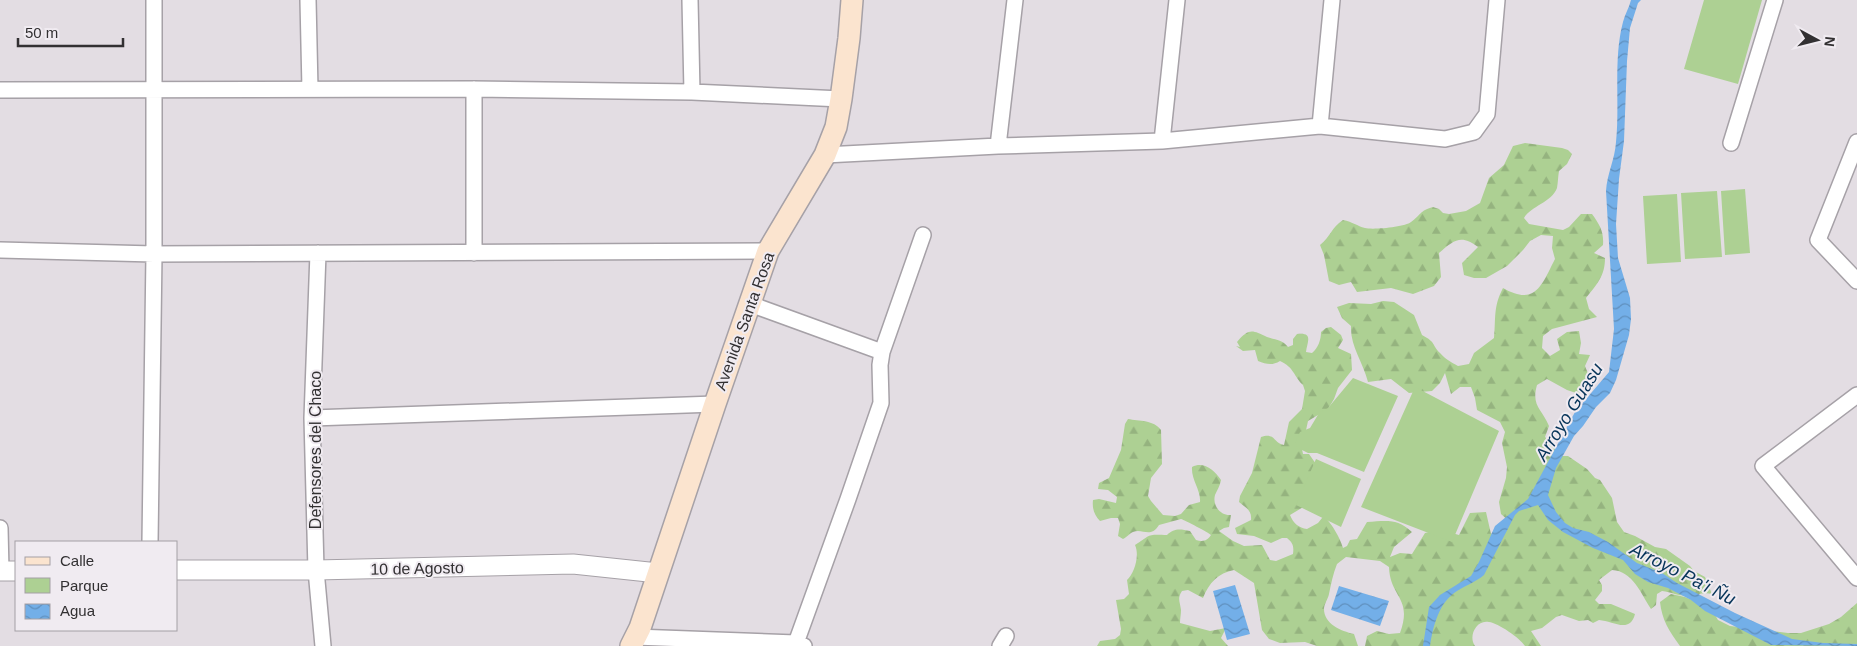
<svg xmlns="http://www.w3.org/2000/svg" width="1857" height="646" font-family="Arial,sans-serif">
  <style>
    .forest { fill: url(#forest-firs) }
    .green { fill: #add093 }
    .water { fill: url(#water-waves) }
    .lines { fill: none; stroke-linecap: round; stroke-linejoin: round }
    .minor-casing { stroke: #a6a1a7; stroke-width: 18 }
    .tertiary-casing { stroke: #a6a1a7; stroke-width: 21 }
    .secondary-casing { stroke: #a6a1a7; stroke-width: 24 }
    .minor { stroke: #fff; stroke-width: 15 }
    .tertiary { stroke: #fff; stroke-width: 19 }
    .secondary { stroke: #fbe4cf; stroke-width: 21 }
    .labels { text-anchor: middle; stroke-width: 4; stroke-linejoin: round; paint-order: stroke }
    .street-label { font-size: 16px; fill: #323032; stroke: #f0ebf1 }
    .water-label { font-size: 18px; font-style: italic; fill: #063459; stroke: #f0ebf1 }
  </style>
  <defs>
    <pattern id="forest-firs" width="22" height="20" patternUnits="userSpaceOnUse" patternTransform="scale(1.25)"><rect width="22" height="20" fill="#add093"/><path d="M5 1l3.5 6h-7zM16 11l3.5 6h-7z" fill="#95b37f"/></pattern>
    <pattern id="water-waves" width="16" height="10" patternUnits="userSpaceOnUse" patternTransform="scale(1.25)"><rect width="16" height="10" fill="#73afe8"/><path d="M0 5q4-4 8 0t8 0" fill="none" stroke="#5f8fbd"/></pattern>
  </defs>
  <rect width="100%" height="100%" fill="#e3dde3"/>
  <path class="forest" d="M1525,143l37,5 6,2 4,4 -5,10 -8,7c-1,6 -1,11 -2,17 -5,14 -26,18 -33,30l5,6 34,6 6,-3 12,-13h11c8,11 12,18 11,31l-9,8 11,5c0,18 -8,26 -19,40l3,11 8,8 -45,12 -9,7 -1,12 8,8 10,-6 -3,-11 10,-7 12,-1 2,12 -2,11 11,1 -5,11 4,10v11l-10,7 -12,-4 -20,-11 -10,6c-6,21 5,24 12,41l-4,11 9,8 3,11h11l19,13 8,9 5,2 12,18 5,24 7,10 11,4 20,11 11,2 24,17 4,5 11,6 7,17c-9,-2 -15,1 -25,2 -8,0 -16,-4 -25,-5l-5,3 -1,11 -5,4c-10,-15 -18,-38 -39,-39l-13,10 3,5v6l-7,9 4,4h12l24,10c-5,20 -22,7 -36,6l-6,3 -5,-3 -9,1 -17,-6 -6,2 -14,11 -11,3 10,15h-16c-5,-8 -27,-23 -36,-24 -13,-3 -21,15 -14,24h-110l2,-10 10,-5 12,3 11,-1c13,-36 -10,-35 -11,-66l-9,-6 -34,-4 -9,7c-4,10 -6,20 -8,30 -1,5 -5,10 -5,15 0,15 17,22 30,25l4,12h-41l-12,-4 -25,1 -11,-4 -7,-9 -8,-47 -20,-13c-16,3 -25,13 -31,28l-15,-8 -6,1c-5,7 -2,11 -1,19 0,4 -1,9 -1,13l30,8 16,-3 -5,10 7,8h-131l3,-5 15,-2 5,-4 1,-6 -5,-29 8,-1 5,-5 -2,-14c7,-6 13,-24 8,-35 16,-10 11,-11 32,-10 7,-7 13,-6 23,-4l6,9c7,2 11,1 15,-5 -2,-2 -26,-15 -30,-16l-22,6c-9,14 -16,3 -26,7 -3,1 -6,5 -10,7l-5,-3 2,-12 -2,-6h-7l-11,3c-6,-6 -8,-13 -7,-21l6,-1 17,4 1,-6 -9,-7 -10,-1 1,-6 10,-5 12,-28 4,-26 3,-5c11,2 26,1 33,11l1,34 -11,14 -3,18 3,5 12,14 12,1 6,-2 8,-9 11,-3c1,-12 -9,-22 -8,-35 12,-6 22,3 29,13 -1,6 -4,10 -6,15 -3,11 6,21 16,20l-2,12 -5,1 -5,3 14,10 11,5 18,-1 8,15 6,1 17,-7c1,-8 0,-11 -6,-16h-5l-11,5 -17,-7 -17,-2 -2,-6 16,-8c1,-10 -5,-12 -12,-18l1,-6 12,-23 9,-36c14,-5 12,6 23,8l5,-23 13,-13 3,-18 -2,-6c-9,-8 -9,-18 -23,-24 -8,5 -14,3 -22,0l-3,-11 -12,1 -7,-5 4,1 -3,-5c12,-14 15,-12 30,-5 9,3 15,2 21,10l5,-2v-6l4,-5c17,-2 10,8 9,18l6,1c6,-5 9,-13 9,-21l5,-4 5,-1 10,8 2,5 -5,8 13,6 1,16 -14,18 -4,11 -6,10 -20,12 -6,28 1,5h6l14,20 -18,32 -15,9c3,8 9,13 17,14l11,-6 4,-5 3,-1c8,9 14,19 18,31l4,-2 3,-6 7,-1 10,-17c19,-1 30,-4 45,10l-18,15 -4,10 10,-4 12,1 13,-21c13,-3 22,-2 34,2l11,-22 16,-1 5,22 19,-12 -9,-8 -2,-12 7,-24 1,-11 -5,-24 3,-11 -5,-10 -23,-12 -2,-12 -4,-11h-11l-9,7 -6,-21 -5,10 -8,8 -23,2 -18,-14 -23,3c-5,-20 -18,-36 -17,-56l-9,-8 -5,-11 12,-4 22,1 12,-3 11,1 20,13 8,20c15,8 9,9 18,18 5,6 11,9 18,13l11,-2 5,-11 20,-15c2,-20 -1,-31 9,-50 33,19 39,-4 52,-29l-3,-11 1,-12 -12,-1 -11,6 -7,9 -16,16 -21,12h-12l-10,-3 -2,-12 16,-16c-17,-13 -24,-7 -39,6l2,24 -7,9 -21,8 -22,-6 -34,4 -6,-10 -12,3 -10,-4 -5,-26 -4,-10c11,-9 11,-17 23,-25 10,2 14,6 22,8 8,2 40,-1 46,-6 10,-7 8,-11 22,-15l6,2 4,4 6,1 17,-3 14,-8 9,-25 15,-13 9,-19z
    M1671,594l14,3 26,11 7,12 12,6 58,7h13l28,-9 12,-7 16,-14v43h-177c-11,-15 -18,-26 -20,-44z"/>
  <path class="green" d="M1704,0h58l-24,84 -54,-15z
    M1745,189l5,64 -25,2 -4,-64z
    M1717,191l5,66 -37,2 -4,-66z
    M1677,194l4,68 -34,2 -4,-68z
    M1353,378l45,18 -34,76 -47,-19h-9l-10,-5 -3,-5 5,-11 10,-4 9,-15 9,-5z
    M1415,387l84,44 -47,111 -91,-35z
    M1316,459l45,20 -20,48 -45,-22z"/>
  <path class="water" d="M1631,0h10l-3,3 -8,25 -3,33 -3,80 -5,38 -3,45 2,34 12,40 1,21 -2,16 -13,45 -6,13 -14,14 -13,19 -9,10 -18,32 -8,27 8,17 9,11 8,5 16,4 19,10 29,21 25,10 15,10 58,30 57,26 31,4 34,1v2l-86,-1 -66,-34 -14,-11 -23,-12 -20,-6 -13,-8 -12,-14 -30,-12 -30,-16 -15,-12 -10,-15 -19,6 -4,4 -31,60c-8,7 -18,10 -27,16 -18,11 -24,35 -27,55h-7l6,-39 11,-12 31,-19 8,-14 16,-36 33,-27 47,-87 34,-40 5,-43 -8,-138c1,-17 9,-32 10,-49 4,-38 -3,-83 7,-120 2,-8 6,-14 8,-22z
    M1235,585l15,49 -23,6 -14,-49z
    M1339,586l50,15 -9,25 -49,-16z"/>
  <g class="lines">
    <g class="minor-casing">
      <path id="minor" d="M308,0l2,89
        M690,0l2,92
        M0,90l474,-1 218,3 149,7
        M1320,126l12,-126
        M1162,141l15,-141
        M1857,142l-39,98 39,41
        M1731,143l44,-143
        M998,146l17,-146
        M825,155l173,-9 164,-5 158,-15 125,13 29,-7 13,-18 10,-114
        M0,250l154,4 614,-3
        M318,253l-6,165 4,152 7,76
        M474,253v-164
        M750,304l132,48
        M1857,395l-94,71 94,112
        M312,418l403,-14
        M0,528l1,43
        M150,542l4,-288v-254
        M635,637l161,6 8,3
        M796,643l52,-144 33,-96 -1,-38 2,-13 41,-117
        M1000,646l6,-10"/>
    </g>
    <g class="tertiary-casing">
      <path id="tertiary" d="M176,570h140l257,-6 85,9
        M0,571h16"/>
    </g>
    <g class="secondary-casing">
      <path id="secondary" d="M631,646l9,-18 75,-224 53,-153 57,-96 11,-28 5,-28 8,-61 3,-38"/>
    </g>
    <use href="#minor" class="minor"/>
    <use href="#tertiary" class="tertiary"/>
    <use href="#secondary" class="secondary"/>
  </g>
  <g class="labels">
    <g class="street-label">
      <text transform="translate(744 321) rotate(-70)" y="6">Avenida Santa Rosa</text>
      <text transform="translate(315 450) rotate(-90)" y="6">Defensores del Chaco</text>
      <text transform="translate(417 568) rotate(-1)" y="6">10 de Agosto</text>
    </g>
    <g class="water-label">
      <text transform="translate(1569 412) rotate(-58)" y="6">Arroyo Guasu</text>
      <text transform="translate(1683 574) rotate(27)" y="6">Arroyo Pa'i Ñu</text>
    </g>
  </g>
  <rect x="15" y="541" width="162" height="90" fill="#f0ebf1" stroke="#a4a0a5"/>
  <rect x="25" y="557" width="25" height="8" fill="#fbe4cf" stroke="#a4a0a5"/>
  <text x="60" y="566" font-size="15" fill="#323032">Calle</text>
  <rect x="25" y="578" width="25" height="15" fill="#add093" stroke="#a4a0a5"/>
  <text x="60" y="591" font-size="15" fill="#323032">Parque</text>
  <rect x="25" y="604" width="25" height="15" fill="url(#water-waves)" stroke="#a4a0a5"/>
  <text x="60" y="616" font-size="15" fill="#323032">Agua</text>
  <g transform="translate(1817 40) rotate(97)" stroke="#f0ebf1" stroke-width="4" paint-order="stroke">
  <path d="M0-4L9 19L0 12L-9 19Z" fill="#323032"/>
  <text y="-8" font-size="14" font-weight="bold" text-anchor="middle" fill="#323032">N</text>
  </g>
  <path d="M18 38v8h105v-8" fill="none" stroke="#323032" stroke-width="2.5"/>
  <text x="25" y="38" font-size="15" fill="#323032" stroke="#f0ebf1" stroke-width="4" paint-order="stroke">50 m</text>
</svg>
